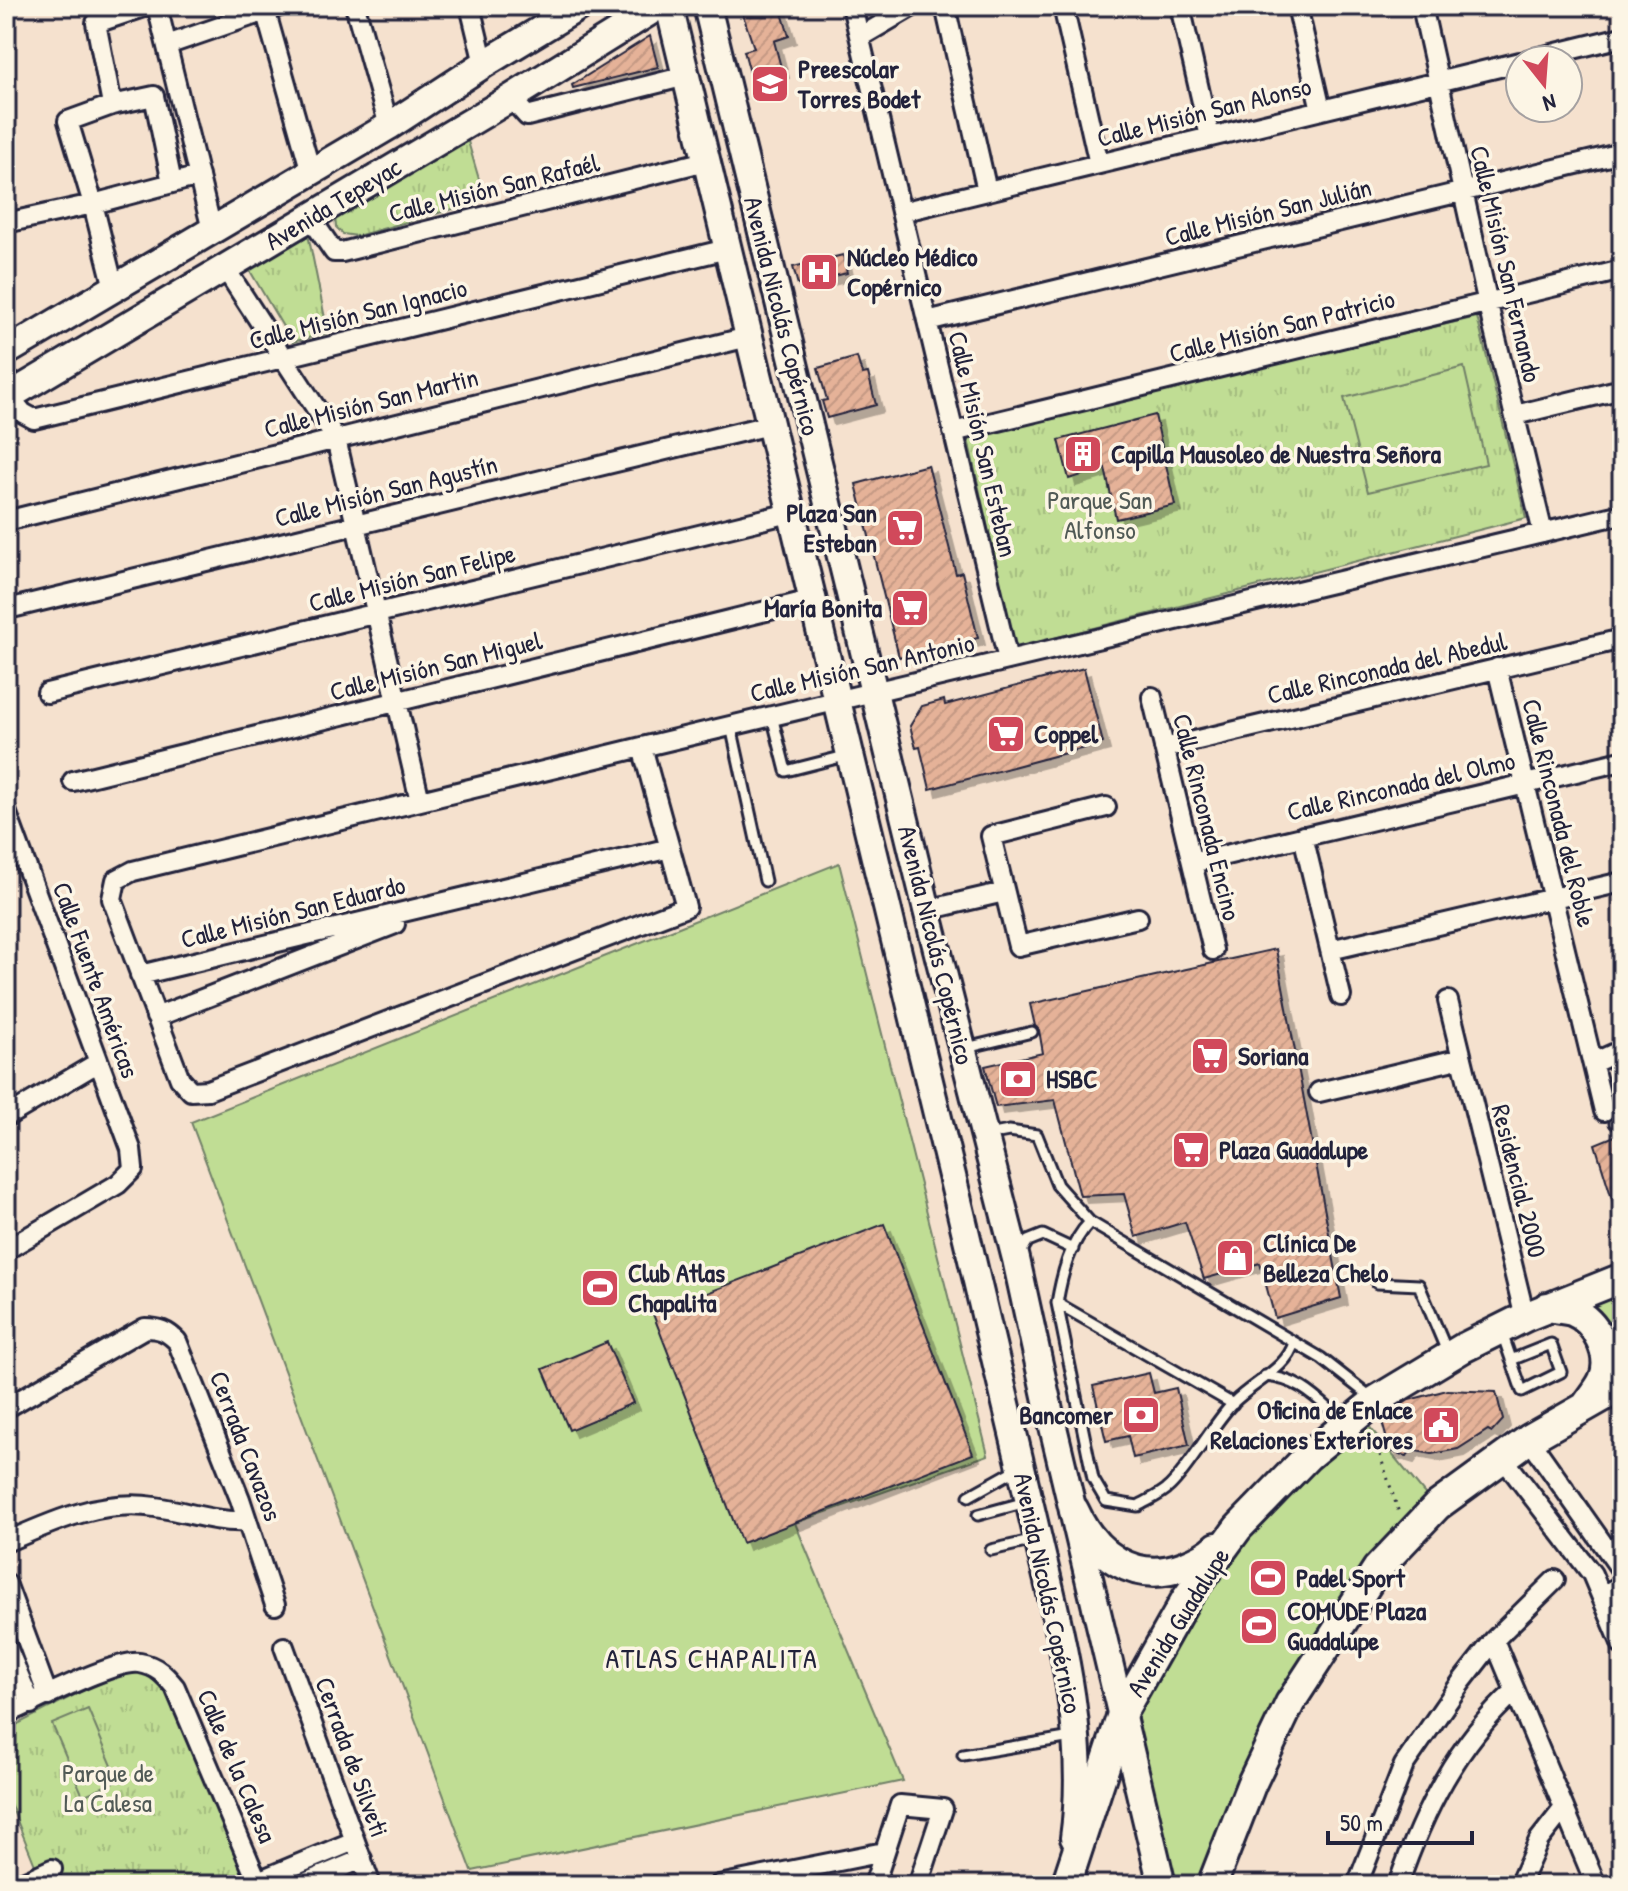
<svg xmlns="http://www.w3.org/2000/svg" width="1628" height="1891" font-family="'Patrick Hand',sans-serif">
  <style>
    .grass { fill: url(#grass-tufts); stroke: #718068; stroke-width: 2 }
    .pitch { fill: #c0dd94; stroke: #718068; stroke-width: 2 }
    .building { fill: url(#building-hatch); stroke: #22223b; stroke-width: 2; filter: url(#shadow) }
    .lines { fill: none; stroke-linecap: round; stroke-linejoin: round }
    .lane-casing { stroke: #22223b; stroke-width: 15 }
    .street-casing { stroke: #22223b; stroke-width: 24 }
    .secondary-casing { stroke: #22223b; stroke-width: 32 }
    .primary-casing { stroke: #22223b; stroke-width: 34 }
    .path { stroke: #22223b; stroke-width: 3; stroke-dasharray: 2 6; stroke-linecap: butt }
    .lane { stroke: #fcf5e5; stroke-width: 9 }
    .street { stroke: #fcf5e5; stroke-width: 18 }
    .secondary { stroke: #fcf5e5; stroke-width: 26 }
    .primary { stroke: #fcf5e5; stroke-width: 28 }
    .labels { text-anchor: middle; stroke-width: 7; stroke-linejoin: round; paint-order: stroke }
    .poi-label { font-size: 26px; font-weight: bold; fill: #22223b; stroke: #fcf5e5; text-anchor: start }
    .street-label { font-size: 26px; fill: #22223b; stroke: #fcf5e5 }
    .park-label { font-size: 26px; fill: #515a56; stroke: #fcf5e5 }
    .neighbourhood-label { font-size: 28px; letter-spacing: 2px; fill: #22223b; stroke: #fcf5e5 }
  </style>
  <defs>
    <pattern id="grass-tufts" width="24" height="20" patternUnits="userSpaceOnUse" patternTransform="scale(2)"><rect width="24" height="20" fill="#c0dd94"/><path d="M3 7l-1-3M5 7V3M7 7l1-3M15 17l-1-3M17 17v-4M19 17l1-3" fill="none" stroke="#a5bd80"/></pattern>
    <pattern id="building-hatch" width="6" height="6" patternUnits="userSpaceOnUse" patternTransform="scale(2)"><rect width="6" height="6" fill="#e5b298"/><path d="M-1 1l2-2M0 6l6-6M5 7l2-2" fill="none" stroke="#c49984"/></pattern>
    <filter id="shadow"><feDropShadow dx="7" dy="7" stdDeviation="0" flood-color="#0004"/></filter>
  </defs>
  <rect width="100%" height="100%" fill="#f5e1ce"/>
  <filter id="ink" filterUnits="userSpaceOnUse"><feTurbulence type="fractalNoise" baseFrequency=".0125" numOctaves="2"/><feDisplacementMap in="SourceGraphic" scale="16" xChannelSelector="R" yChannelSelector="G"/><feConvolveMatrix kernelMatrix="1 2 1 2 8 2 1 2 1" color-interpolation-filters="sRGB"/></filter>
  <g filter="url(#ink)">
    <path class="grass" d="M467,138l18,62 -128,36 -14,-2 -7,-7 -1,-11z
      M307,229l21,104 -36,9 -46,-78z
      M1477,317l49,201 -511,130 -48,-213z
      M1622,1289v81l-5,3 -34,-68z
      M140,1669l19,5 95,211h-211l-37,-92v-63l113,-58z"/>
    <path class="pitch" d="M1464,367l22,97 -118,28 -24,-94z
      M839,863l149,592 -193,68 108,258 -431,90 -281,-749z
      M1363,1419l76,92 -141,171 -87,203h-47l-38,-174 112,-183z
      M88,1709l30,71 -35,16 -31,-72z"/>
    <path class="building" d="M740,6h40l9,30 -15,5 8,30 -30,9 -8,-29 10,-3z
      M650,36l8,31 -85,21 -1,-3z
      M843,255l4,18 -49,12 -5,-18z
      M857,357l5,17 6,-1 8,32 -49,13 -5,-17 5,-1 -9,-32z
      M1155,415l20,90 -59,14 -11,-51 -36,11 -10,-39z
      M928,465l28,109 6,-2 16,66 -79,19 -43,-173z
      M1084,668l19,75 -173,46 -10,-42 -4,1 -6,-22 12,-20 22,-6 1,5z
      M1276,949l65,349 -66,20 -15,-55 -56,16 -19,-57 -49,15 -12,-43 -44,2 -25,-96 -59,7 -11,-41 58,-13 -4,-23 -4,-4 -5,-22z
      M1622,1133v85h-4l-23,-74z
      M884,1224l89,230 -231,89 -89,-229z
      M607,1342l26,61 -64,27 -26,-61z
      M1149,1373l5,20 22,-5 13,57 -56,13 -5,-22 -22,5 -13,-55z
      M1447,1390l49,2 7,28 -11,12 -4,-2 -30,19 -26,5 -21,-4 -4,6 -17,-5 -9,-33 28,-18z"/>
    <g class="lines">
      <g class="lane-casing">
        <path id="lane" d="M772,716l14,55 59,-15
          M731,726l34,155
          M966,1048l66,-16
          M1615,1123l7,-3
          M988,1135l21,-4 28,4 20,50 33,37 231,136 51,40
          M1090,1222c-20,20 -28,52 -33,81l36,176 13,22 32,5c10,-6 23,-11 32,-20 24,-24 40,-59 64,-84 20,-20 54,-34 60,-60
          M1020,1254l8,-13 15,-6 30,14
          M1377,1283l42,2 29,69
          M1057,1303l176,101
          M1502,1333l20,58 39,-19 -10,-28 -40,16
          M1265,1376c37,3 53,24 80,47
          M969,1496l50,-28
          M978,1515l48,-13
          M991,1550l44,-10
          M963,1755l109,-18"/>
      </g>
      <g class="street-casing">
        <path id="street" d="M147,6l-51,17 16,82 -44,16 25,83 106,-28
          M157,6l55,224
          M264,6l47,166
          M355,6l34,120
          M470,6l14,58
          M852,6l156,654
          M945,6l42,185
          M1063,6l36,158
          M1180,6l30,131
          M1297,6l24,104
          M1422,6l70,316 51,211
          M860,37l53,-31
          M167,45l113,-39
          M1528,60l94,-23
          M511,98l16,18 159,-40
          M112,105l42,-9 18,87
          M901,212l619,-150
          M310,217l24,35h8l364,-91
          M15,221l78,-17 21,84
          M225,268l111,171 84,362
          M927,321l695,-168
          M9,396l14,17 11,6 693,-170
          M1515,415l107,-26
          M953,432l669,-162
          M6,521l742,-184
          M16,607l753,-182
          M1497,668l107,443
          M47,693l743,-180
          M1152,697l61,253
          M642,747l44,160 -478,183 -17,1 -11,-12 -68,-180 4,-19 17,-9 509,-124 980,-233
          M1164,748l458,-109
          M73,781l738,-181
          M1106,807l-115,29 27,110 120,-28
          M6,811l125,338 2,20 -15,15 -112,66
          M1303,836l38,160
          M1192,863l430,-102
          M927,910l77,-18
          M1330,950l292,-68
          M140,975l530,-127
          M1448,1001l77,316
          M156,1017l239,-93
          M1593,1063l29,-13
          M1319,1092l143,-34
          M6,1117l93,-55
          M6,1408l139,-80c14,0 22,3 32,13l63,158 35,106
          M1529,1439l93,132
          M1503,1458l89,116 30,71
          M6,1542c48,-21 95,-43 149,-35 31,4 59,16 91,14
          M6,1583l42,113
          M1602,1596l20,-11
          M1494,1640l102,245
          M6,1645l25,59
          M284,1647l87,238
          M6,1714c27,-11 109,-55 134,-51 17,3 25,12 35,24l84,198
          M258,1881l96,-40
          M17,1885l35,-16
          M300,1885l62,-26
          M719,1885l165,-33
          M874,1885l26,-80 43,4 -25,76
          M1357,1885l47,-120 58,-84 32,-41 61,-60
          M1398,1885c25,-73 59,-142 117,-194
          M1519,1885l20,-45 25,-32"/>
      </g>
      <g class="secondary-casing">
        <path id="secondary" d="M669,6c96,401 193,802 291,1203 25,104 50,208 74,313 24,103 55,210 40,316
          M707,6l220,904 89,349 33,151 113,475
          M6,352l383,-226 95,-62 96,-58
          M6,398l505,-300 148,-92"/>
      </g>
      <g class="primary-casing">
        <path id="primary" d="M1547,1307c8,1 17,2 25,4 24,9 42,45 31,69 -4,9 -12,18 -18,27
          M1074,1510c20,44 60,75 110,56 13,-5 24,-10 33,-19
          M1066,1885l57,-174 63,-112 52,-71 70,-72 67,-55 88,-53 62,-31 97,-39
          M1212,1885l39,-100 39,-82 87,-134 60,-63 92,-67 93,-53"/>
      </g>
      <path class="path" d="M1368,1436l7,4 24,73"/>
      <use href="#lane" class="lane"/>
      <use href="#street" class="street"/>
      <use href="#secondary" class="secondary"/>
      <use href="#primary" class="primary"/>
    </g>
  </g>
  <defs>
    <g id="school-square" transform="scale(2)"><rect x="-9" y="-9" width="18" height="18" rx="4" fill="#d1495b" stroke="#fcf5e5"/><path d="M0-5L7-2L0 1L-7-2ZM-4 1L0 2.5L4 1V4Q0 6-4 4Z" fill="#fff"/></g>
    <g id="hospital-square" transform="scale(2)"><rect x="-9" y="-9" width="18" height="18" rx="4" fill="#d1495b" stroke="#fcf5e5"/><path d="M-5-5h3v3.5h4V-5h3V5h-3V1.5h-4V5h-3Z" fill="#fff"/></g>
    <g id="building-square" transform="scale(2)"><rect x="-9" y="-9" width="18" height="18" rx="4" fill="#d1495b" stroke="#fcf5e5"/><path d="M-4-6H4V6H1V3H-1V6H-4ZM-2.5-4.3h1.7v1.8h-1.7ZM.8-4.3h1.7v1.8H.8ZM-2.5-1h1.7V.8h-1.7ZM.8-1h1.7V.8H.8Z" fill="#fff"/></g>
    <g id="supermarket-square" transform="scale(2)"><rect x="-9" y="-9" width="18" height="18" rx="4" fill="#d1495b" stroke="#fcf5e5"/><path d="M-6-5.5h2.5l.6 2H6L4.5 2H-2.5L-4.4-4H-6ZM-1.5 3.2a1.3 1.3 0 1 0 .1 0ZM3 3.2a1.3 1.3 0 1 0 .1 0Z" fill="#fff"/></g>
    <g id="bank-square" transform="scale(2)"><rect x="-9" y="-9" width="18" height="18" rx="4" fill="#d1495b" stroke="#fcf5e5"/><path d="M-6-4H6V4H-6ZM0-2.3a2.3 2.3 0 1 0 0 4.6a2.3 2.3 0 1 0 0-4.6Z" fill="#fff"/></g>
    <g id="shop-square" transform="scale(2)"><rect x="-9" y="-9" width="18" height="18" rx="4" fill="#d1495b" stroke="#fcf5e5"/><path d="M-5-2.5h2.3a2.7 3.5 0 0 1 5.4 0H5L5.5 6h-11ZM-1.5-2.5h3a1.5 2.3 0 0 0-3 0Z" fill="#fff"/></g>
    <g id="stadium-square" transform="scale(2)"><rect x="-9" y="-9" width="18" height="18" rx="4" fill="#d1495b" stroke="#fcf5e5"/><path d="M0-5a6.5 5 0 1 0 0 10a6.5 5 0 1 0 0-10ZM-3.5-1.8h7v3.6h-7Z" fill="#fff"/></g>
    <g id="civic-square" transform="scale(2)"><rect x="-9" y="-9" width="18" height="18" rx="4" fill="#d1495b" stroke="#fcf5e5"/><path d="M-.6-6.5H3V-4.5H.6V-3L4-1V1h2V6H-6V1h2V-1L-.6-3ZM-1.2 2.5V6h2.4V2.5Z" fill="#fff"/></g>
  </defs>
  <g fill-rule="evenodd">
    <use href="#school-square" x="770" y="84"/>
    <use href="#hospital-square" x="819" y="272"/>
    <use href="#building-square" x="1083" y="454"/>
    <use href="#supermarket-square" x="905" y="528"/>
    <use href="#supermarket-square" x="910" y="608"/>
    <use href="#supermarket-square" x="1006" y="734"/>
    <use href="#supermarket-square" x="1210" y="1056"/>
    <use href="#bank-square" x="1018" y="1079"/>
    <use href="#supermarket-square" x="1191" y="1150"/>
    <use href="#shop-square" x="1235" y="1258"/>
    <use href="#stadium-square" x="600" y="1288"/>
    <use href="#bank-square" x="1141" y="1415"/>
    <use href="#civic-square" x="1441" y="1425"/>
    <use href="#stadium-square" x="1268" y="1578"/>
    <use href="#stadium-square" x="1259" y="1626"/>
  </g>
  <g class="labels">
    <g class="poi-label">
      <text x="798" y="78">Preescolar<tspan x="798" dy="30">Torres Bodet</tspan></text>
      <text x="847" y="266">Núcleo Médico<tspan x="847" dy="30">Copérnico</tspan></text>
      <text x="1111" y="463">Capilla Mausoleo de Nuestra Señora</text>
      <text x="877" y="522" text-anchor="end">Plaza San<tspan x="877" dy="30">Esteban</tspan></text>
      <text x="882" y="617" text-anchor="end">María Bonita</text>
      <text x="1034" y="743">Coppel</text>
      <text x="1238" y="1065">Soriana</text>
      <text x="1046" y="1088">HSBC</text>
      <text x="1219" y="1159">Plaza Guadalupe</text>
      <text x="1263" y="1252">Clínica De<tspan x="1263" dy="30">Belleza Chelo</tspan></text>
      <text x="628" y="1282">Club Atlas<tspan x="628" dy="30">Chapalita</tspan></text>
      <text x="1413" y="1419" text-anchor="end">Oficina de Enlace<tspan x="1413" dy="30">Relaciones Exteriores</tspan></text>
      <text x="1113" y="1424" text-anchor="end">Bancomer</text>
      <text x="1296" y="1587">Padel Sport</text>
      <text x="1287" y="1620">COMUDE Plaza<tspan x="1287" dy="30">Guadalupe</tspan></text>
    </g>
    <g class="street-label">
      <text transform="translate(1204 112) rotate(-14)" y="9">Calle Misión San Alonso</text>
      <text transform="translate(494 188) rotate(-14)" y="9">Calle Misión San Rafaél</text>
      <text transform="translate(333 204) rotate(-31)" y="9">Avenida Tepeyac</text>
      <text transform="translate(1268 212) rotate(-14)" y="9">Calle Misión San Julián</text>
      <text transform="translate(1506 264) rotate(77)" y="9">Calle Misión San Fernando</text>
      <text transform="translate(358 314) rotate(-14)" y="9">Calle Misión San Ignacio</text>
      <text transform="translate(782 316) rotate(76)" y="9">Avenida Nicolás Copérnico</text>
      <text transform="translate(1282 326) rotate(-14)" y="9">Calle Misión San Patricio</text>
      <text transform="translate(371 403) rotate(-14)" y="9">Calle Misión San Martin</text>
      <text transform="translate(983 444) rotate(77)" y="9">Calle Misión San Esteban</text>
      <text transform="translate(386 491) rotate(-14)" y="9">Calle Misión San Agustín</text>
      <text transform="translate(412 578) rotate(-14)" y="9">Calle Misión San Felipe</text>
      <text transform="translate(436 666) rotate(-14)" y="9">Calle Misión San Miguel</text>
      <text transform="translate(862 668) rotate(-13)" y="9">Calle Misión San Antonio</text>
      <text transform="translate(1387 668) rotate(-13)" y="9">Calle Rinconada del Abedul</text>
      <text transform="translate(1401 786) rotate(-13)" y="9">Calle Rinconada del Olmo</text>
      <text transform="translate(1559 813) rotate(76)" y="9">Calle Rinconada del Roble</text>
      <text transform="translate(1207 817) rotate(76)" y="9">Calle Rinconada Encino</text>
      <text transform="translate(293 912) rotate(-14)" y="9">Calle Misión San Eduardo</text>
      <text transform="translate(936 945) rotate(76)" y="9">Avenida Nicolás Copérnico</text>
      <text transform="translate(96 980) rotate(70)" y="9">Calle Fuente Américas</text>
      <text transform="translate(1519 1181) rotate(76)" y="9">Residencial 2000</text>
      <text transform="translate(246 1446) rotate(69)" y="9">Cerrada Cavazos</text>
      <text transform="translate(1048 1593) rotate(78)" y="9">Avenida Nicolás Copérnico</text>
      <text transform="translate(1178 1622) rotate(-58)" y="9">Avenida Guadalupe</text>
      <text transform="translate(352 1757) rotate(70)" y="9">Cerrada de Silveti</text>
      <text transform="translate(237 1766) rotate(67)" y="9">Calle de la Calesa</text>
    </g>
    <g class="park-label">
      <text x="1100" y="509">Parque San<tspan x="1100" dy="30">Alfonso</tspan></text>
      <text x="108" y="1782">Parque de<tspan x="108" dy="30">La Calesa</tspan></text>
    </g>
    <g class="neighbourhood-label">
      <text x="712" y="1668">ATLAS CHAPALITA</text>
    </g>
  </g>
  <rect width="1628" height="1891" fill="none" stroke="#fcf5e5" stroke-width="32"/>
  <rect x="16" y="16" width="1596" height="1859" fill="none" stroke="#22223b" stroke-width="3" filter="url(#ink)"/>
  <g transform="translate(1544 84) rotate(163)"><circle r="38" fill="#fcf5e5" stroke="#a5a1a1" stroke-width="2"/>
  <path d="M0-6L14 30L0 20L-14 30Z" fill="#d1495b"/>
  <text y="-12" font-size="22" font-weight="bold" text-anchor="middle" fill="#22223b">N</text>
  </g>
  <path d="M1328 1831v12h144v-12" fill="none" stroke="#22223b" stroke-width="4"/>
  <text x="1340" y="1831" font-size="24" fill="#22223b" stroke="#fcf5e5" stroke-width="6" paint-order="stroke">50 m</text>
</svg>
